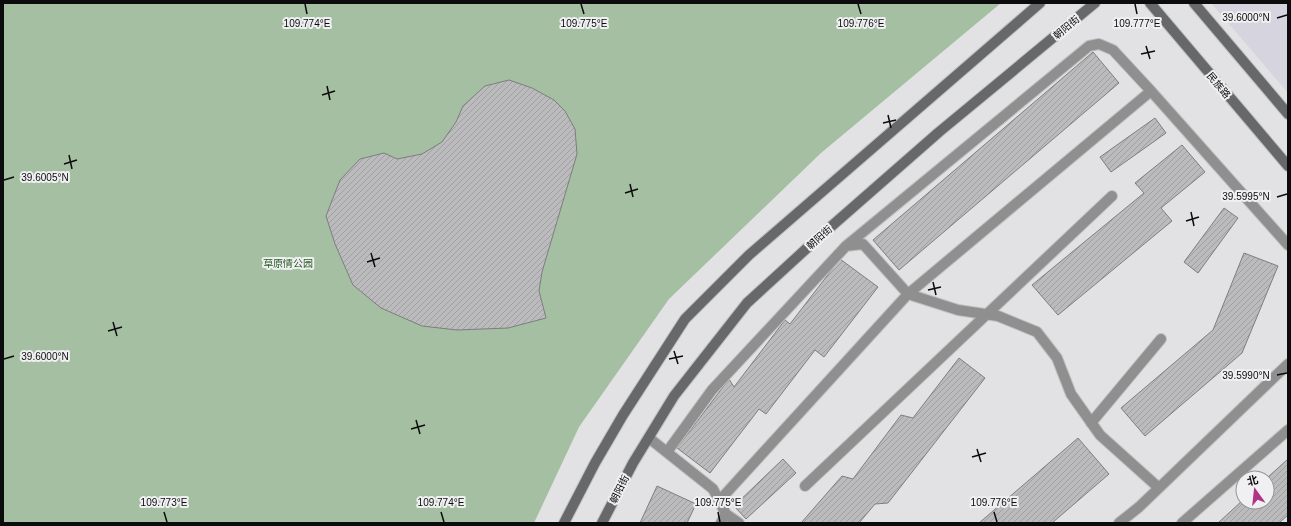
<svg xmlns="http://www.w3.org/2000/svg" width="1291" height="526" font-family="Helvetica,'Noto Sans SC',sans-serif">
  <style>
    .built { fill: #d6d5df }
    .green { fill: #a4bfa1 }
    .building { fill: url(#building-hatch); stroke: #7e7d80 }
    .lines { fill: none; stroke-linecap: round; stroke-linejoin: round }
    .street-casing { stroke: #c0c0c2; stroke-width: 12 }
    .secondary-casing { stroke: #c0c0c2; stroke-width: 12 }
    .street { stroke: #8f8f90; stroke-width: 10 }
    .secondary { stroke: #676869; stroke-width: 10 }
    .ticks { fill: none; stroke: #0c0c0d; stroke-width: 1.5 }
    .labels { text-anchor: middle; stroke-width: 4; stroke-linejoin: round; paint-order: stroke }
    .street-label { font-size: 10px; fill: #0c0c0d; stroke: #f0f0f2 }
    .park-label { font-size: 10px; fill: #275b25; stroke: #f0f0f2 }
    .ticks-label { font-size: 10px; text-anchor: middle; fill: #0c0c0d; stroke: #f0f0f2; stroke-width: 4; stroke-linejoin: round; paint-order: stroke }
  </style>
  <defs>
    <pattern id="building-hatch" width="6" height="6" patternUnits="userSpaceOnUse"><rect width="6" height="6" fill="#bbbbbd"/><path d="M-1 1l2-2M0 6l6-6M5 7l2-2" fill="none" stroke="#a0a0a1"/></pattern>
  </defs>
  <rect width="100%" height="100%" fill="#e2e2e5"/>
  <path class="built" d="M1211,3h77v90z"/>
  <path class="green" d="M3,3h998l-180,150 -152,146 -90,128 -45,96h-531z"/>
  <path class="building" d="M1093,52l26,31 -220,187 -26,-30z
    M509,80l23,8 22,12 11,11 10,18 2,25 -35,118 -3,19 7,27 -38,10 -51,2 -35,-4 -41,-18 -28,-23 -18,-41 -9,-28 14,-36 20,-21 24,-6 13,6 25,-5 20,-12 14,-20 7,-16 22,-20z
    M1155,118l11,15 -55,39 -11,-15z
    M1182,145l23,27 -44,36 11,13 -114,94 -26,-30 112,-92 -9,-10z
    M1224,208l14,10 -40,55 -14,-11z
    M1244,253l34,13 -36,87 -97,83 -24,-28 92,-78z
    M840,259l38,28 -54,70 -9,-7 -49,64 -7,-5 -49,64 -33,-25 52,-69 5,8 51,-67 5,4z
    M959,358l26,20 -97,125 -13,1 -16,19h-58l41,-47 11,3 48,-64 12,3z
    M1078,438l31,36 -57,49h-73z
    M783,459l13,14 -50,46 -12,-13z
    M1288,459v56l-9,8h-61l25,-23v2h24v-24z
    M657,486l39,18 -9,19h-47z"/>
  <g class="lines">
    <g class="street-casing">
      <path id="street" d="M1151,91l137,154
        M846,246l243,-200 10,-2 14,6 38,41 -243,203
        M908,294l50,16 40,6 39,16 20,26 14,36 29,41 59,53
        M1091,423l70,-84
        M649,438l64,51 13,25 13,9
        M667,452l45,-62 134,-144 17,-2 45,50 -189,207
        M805,486l307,-290
        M721,523l5,-9
        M1119,523l20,-16 149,-143
        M1182,523l106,-93"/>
    </g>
    <g class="secondary-casing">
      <path id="secondary" d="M1150,3l138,163
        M1194,3l94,111
        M564,523l31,-60 28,-48 62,-96 64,-64 291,-252
        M602,523l31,-60 41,-67 73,-93 71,-65 121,-106 156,-129"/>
    </g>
    <use href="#street" class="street"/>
    <use href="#secondary" class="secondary"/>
  </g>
  <path class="ticks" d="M305,4l2,10M581,4l3,10M858,4l3,10M1135,4l2,10M1277,18l10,-3M1146,46l4,13M1141,54l14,-3M327,86l3,14M322,95l13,-4M888,115l3,13M883,123l13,-3M69,155l3,14M64,164l13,-4M4,180l10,-3M630,184l3,13M625,193l13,-4M1277,197l10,-3M1191,212l3,14M1186,221l13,-4M371,253l4,14M367,262l13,-4M933,282l3,13M928,290l13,-3M113,322l4,14M108,331l14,-4M674,351l4,13M4,359l10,-3M669,359l14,-3M1277,375l10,-2M416,420l4,14M411,429l14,-4M977,449l4,13M972,457l14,-4M164,512l3,10M441,512l3,10M718,512l2,10M994,512l3,10"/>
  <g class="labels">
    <g class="street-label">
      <text transform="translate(1066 27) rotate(-40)" y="4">朝阳街</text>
      <text transform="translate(1219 85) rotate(50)" y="4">民族路</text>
      <text transform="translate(819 237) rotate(-42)" y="4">朝阳街</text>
      <text transform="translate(619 489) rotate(-63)" y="4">朝阳街</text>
    </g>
    <g class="park-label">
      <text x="288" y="267">草原情公园</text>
    </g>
  </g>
  <g class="ticks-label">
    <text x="1246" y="21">39.6000°N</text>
    <text x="307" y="27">109.774°E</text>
    <text x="584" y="27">109.775°E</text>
    <text x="861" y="27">109.776°E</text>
    <text x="1137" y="27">109.777°E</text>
    <text x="45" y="181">39.6005°N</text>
    <text x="1246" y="200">39.5995°N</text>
    <text x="45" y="360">39.6000°N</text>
    <text x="1246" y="379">39.5990°N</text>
    <text x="164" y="506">109.773°E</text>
    <text x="441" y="506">109.774°E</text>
    <text x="718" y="506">109.775°E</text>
    <text x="994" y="506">109.776°E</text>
  </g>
  <rect width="1291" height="526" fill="none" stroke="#0c0c0d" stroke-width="8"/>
  <g transform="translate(1255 490) rotate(345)"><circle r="19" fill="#f0f0f2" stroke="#959596"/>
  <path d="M0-3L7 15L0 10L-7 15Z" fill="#b03485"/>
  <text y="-6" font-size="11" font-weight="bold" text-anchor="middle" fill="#0c0c0d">北</text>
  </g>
</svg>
